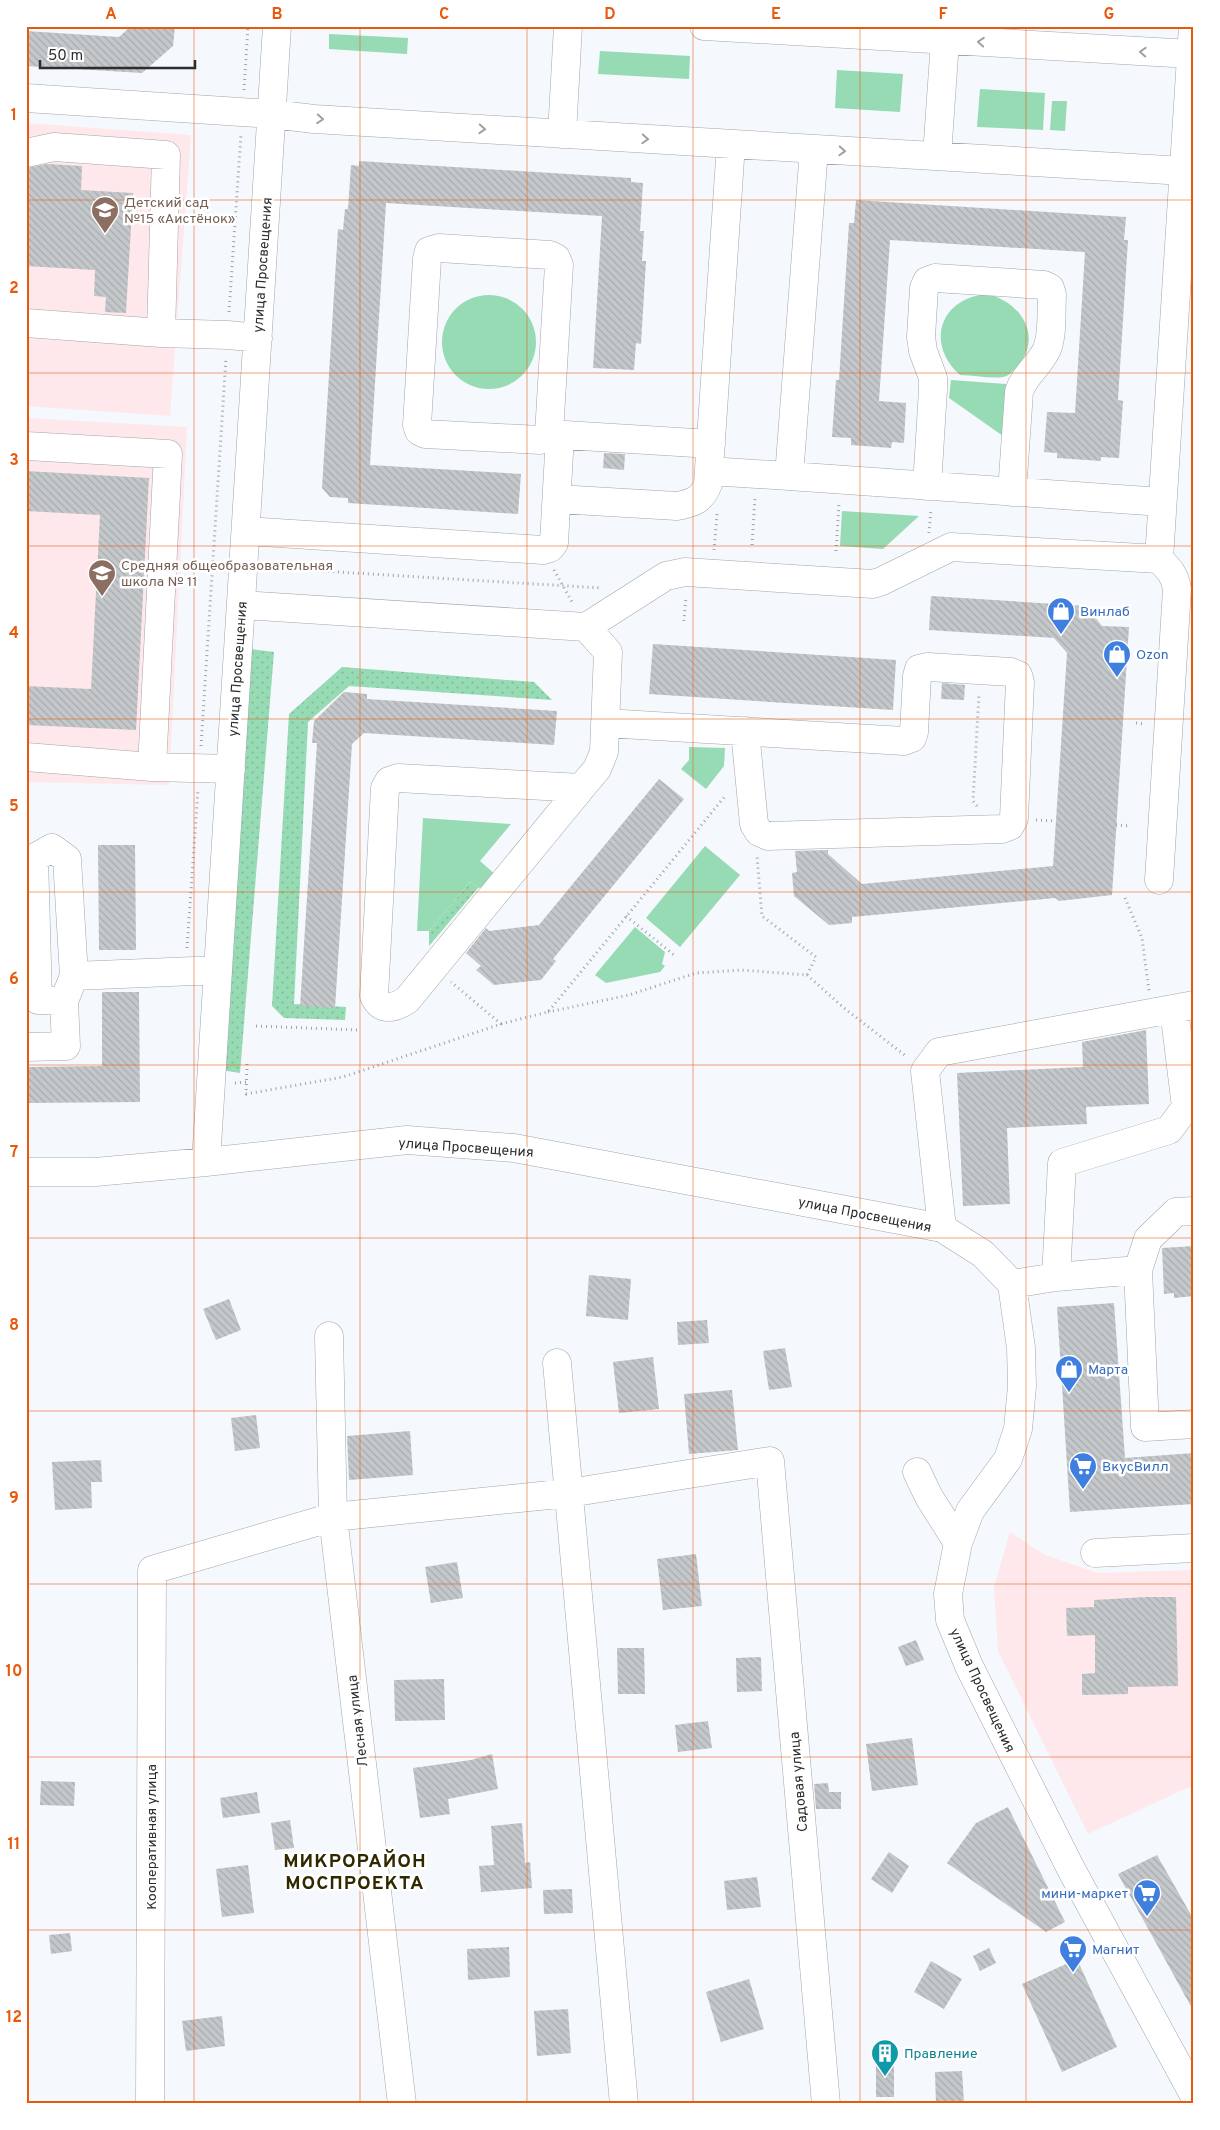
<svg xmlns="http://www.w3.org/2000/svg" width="1220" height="2130" font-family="Overpass,sans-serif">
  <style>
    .education { fill: #fee8eb }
    .grass { fill: url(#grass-dots) }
    .park { fill: #96dbb3 }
    .building { fill: url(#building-back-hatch) }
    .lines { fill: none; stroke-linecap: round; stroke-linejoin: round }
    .minor-casing { stroke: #a2a6a9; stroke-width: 29 }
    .path { stroke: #a0a2a5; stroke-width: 3; stroke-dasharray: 1 4; stroke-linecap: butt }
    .minor { stroke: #fff; stroke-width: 28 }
    .oneway { stroke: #a0a0a1 }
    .grid { fill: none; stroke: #e8590c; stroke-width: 1; stroke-opacity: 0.55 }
    .labels { text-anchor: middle; stroke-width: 5; stroke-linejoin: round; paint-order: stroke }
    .education-label { font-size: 14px; fill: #785e54; stroke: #fff; text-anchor: start }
    .street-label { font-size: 14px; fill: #2c2d2e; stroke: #fff }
    .shop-label { font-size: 14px; fill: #366cbe; stroke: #fff; text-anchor: start }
    .culture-label { font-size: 14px; fill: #0d838f; stroke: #fff; text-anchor: start }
    .district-label { font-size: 19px; font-weight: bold; letter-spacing: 1px; fill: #302900; stroke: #fff }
    .neatline { fill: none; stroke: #e8590c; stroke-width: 2 }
    .grid-label { font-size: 16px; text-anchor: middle; font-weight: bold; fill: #e8590c }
  </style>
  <defs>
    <pattern id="grass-dots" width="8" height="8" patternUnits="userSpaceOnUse" patternTransform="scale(1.25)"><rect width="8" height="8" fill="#96dbb3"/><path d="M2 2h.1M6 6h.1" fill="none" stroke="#81bc9a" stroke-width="1.8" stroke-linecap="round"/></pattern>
    <pattern id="building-back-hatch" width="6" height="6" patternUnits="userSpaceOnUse" patternTransform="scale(1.25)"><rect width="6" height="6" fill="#c5c8cb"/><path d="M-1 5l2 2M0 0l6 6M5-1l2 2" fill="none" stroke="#a9acaf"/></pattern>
  </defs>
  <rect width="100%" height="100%" fill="#f5f8fc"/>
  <path class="education" d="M26,123l165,12 -21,281 -144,-10z
    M26,418l161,9 -18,358 -143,-3z
    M1010,1532l35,23 53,18 96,-3v216l-5,1 -101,47 -90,-183 -4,-64z"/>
  <path class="grass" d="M251,649l23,3 -34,421 -19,-3z
    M342,667l192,15 18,18 -203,-14 -41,36 -14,282 52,3 -1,13 -61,-2 -12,-12 17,-292z
    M470,882l8,6 -49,58v-15z"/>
  <path class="park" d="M329,34l79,4 -1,16 -78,-5z
    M600,51l90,5 -1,23 -91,-5z
    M837,70l66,4 -3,38 -65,-4z
    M980,89l65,4 -2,37 -66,-3z
    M1052,101h15l-2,30 -15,-1z
    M987,294c34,8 56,42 31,72 -4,4 -9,10 -15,11 -13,2 -29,-2 -43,-2 -35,-31 -20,-77 27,-81z
    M442 342a47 47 0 1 1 94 0a47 47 0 1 1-94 0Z
    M951,380l55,4 -3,52 -54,-38z
    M842,511l77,5 -36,33 -43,-3z
    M689,747l36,1 -1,18 -18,23 -25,-20 8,-9z
    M423,818l88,6 -31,37 17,15 -8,10 -11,2 -8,-6 -41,49h-12z
    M705,846l35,29 -60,72 -34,-29z
    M635,927l30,25 -3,12 3,2 -5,6 -54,11 -11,-8z"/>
  <path class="building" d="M131,26h44l-2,20 -31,27 -116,-7v-35l93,6z
    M359,161l272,17v4l12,1 -3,48h4l-2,30h4l-5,83 -5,-1 -2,27 -41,-2 9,-152 -216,-13 -16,262 151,9 -3,40 -170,-11v-5l-18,-1 -8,-9 16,-259 5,1 2,-21h3l3,-44 8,1z
    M47,164l35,2 -1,24 52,3 -7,120 -21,-1 1,-15 -12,-1 1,-26 -69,-4v-98z
    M856,200l270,17 -2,23h4l-10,160 5,1 -4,57 -18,-1v4l-44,-3v-5l-13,-1 3,-40 28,1 10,-161 -195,-12 -11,161 27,2 -2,40 -12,-1 -1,6 -40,-3v-7l-19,-1 4,-57h3l10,-157h5z
    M604,453l21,1 -1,16 -21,-2z
    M26,471l123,7 -13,252 -110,-5v-39l65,3 9,-174 -74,-4z
    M931,596l155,10 16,20 27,1 -17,268 -53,6 -4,-3 -203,19v6l-23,2 -35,-29 -2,-23 5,-1 -2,-21 33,-1v4l34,30 191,-18 14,-213 -13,-15 -125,-8z
    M653,644l243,16 -3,50 -244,-16z
    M942,683l23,2 -1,15 -23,-1z
    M344,692l23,2v5l190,12 -3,34 -190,-12 -12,11 -17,264 -35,-2 17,-263h-5l2,-22z
    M659,779l25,20 -131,160 3,2 -15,19 -47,5 -18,-15 5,-4 -15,-13 20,-25 3,3 50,-6z
    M98,845h37l1,105h-37z
    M102,992h37l1,110 -114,1v-36l76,-1z
    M1146,1030l3,74 -63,3 1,17 -80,4 3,76 -47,2 -6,-133 126,-6 -1,-25z
    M1194,1246v50l-20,2v-5l-10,1 -2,-46z
    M589,1275l42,4 -3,41 -42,-4z
    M229,1299l12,31 -25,10 -13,-31z
    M1114,1303l11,155 69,-5v51l-124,8 -13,-205z
    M707,1320l2,23 -31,2 -1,-23z
    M785,1348l7,39 -23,3 -6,-39z
    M653,1357l6,52 -40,4 -6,-51z
    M732,1390l6,60 -49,4 -5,-60z
    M256,1415l4,33 -25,3 -4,-33z
    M410,1431l3,44 -64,5 -2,-44z
    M101,1460l1,22h-11l1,26 -37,2 -3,-48z
    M696,1554l6,52 -39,4 -6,-51z
    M457,1562l6,36 -32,5 -6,-36z
    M1147,1597h29l2,89 -50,1v7l-46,1v-21l13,-1v-38l-28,1 -1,-28 28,-1v-7z
    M916,1640l8,20 -18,6 -8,-19z
    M617,1648h27l1,46h-27z
    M761,1657l1,34 -25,1 -1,-34z
    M444,1679l1,41 -50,1 -1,-41z
    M708,1721l4,27 -34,4 -3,-27z
    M912,1738l6,47 -46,6 -6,-47z
    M492,1754l6,35 -50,10 2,15 -30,4 -7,-50 58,-8z
    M41,1781l34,1 -1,24 -34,-1z
    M828,1783l1,9h12v17h-25l-2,-25z
    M257,1792l3,21 -37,5 -3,-20z
    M1008,1807l57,115 -19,10 -99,-69 29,-40z
    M290,1820l4,28 -19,2 -4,-27z
    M522,1823l3,40 5,-1 2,26 -51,4 -2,-26 15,-1 -3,-39z
    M889,1852l20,14 -17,27 -21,-14z
    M1157,1855l37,65v92l-76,-138z
    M248,1865l6,48 -32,4 -6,-48z
    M757,1877l4,30 -34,3 -3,-29z
    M572,1889l1,24 -29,1 -1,-24z
    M70,1933l2,18 -21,3 -2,-19z
    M509,1947l1,30 -42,3 -1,-31z
    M989,1948l7,15 -16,8 -7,-15z
    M1077,1959l40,88 -55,25 -40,-88z
    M931,1961l31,18 -18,30 -30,-17z
    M749,1979l15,50 -43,13 -15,-50z
    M568,2009l3,44 -34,3 -3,-45z
    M222,2016l3,30 -39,5 -4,-30z
    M876,2058h18v39h-18z
    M962,2071l2,32 -28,1 -1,-32z"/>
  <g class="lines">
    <g class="minor-casing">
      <path id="minor" d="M704,26l487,28
        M26,98l246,16 42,5 870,52
        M562,134l6,-108
        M814,149l-25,327 373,26
        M26,153l28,-6 112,8 -5,178
        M937,156l9,-130
        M26,323l135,10 67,2 30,3
        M549,434l-3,4 -6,2 -115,-6 -6,-3 -2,-6 10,-166 2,-8 10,-3 111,7 6,3 3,7 -10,169 162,10
        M26,446l142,8 -16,313
        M709,471l80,5
        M927,486l6,-97v-11l-10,-27 -2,-14 3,-49 3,-7 8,-3 109,7 6,3 2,7c-1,16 1,39 -5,54 -7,16 -23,26 -28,43l-7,100
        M557,499l120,7c16,-3 25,-6 31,-22l23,-340
        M246,531l297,19 7,-2 4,-5 6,-108
        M241,605l345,22 22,25 -4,100 -7,17 -16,19 -183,-10 -9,3 -4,7 -11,208c7,16 21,12 33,4l174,-212
        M586,627l80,-51 19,-4 188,12 9,-3 69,-34 208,12
        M605,723l299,18 8,-3 2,-6 3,-56 2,-7 9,-2 83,5 7,3 2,7 -6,136 -4,8 -8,3 -234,7 -9,-4 -5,-8 -9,-93
        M26,757l126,10 79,2
        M1159,880l18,-291c-2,-14 -8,-20 -18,-30l34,-533
        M64,1001l-26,-1 -4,-142 18,-10 15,11 7,117
        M1174,1009l12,98h8
        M26,1047l40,-1 -2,-45 10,-25 144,-6
        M206,1162l71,-1136
        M26,1172h69l111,-10 201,-22 107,8 428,80 41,26 29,30 9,64 1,38 -4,43 -10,30 -38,52 -12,32 -10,51 2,26 19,46 102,203 123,226
        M942,1228l-17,-157 14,-19 255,-47
        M1138,1270l7,157 49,-3
        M1056,1277l6,-114 107,-33 17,-23
        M1012,1284l44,-7 82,-7 10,-31 28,-27 18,-1
        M329,1336l4,181 69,587
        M557,1363l67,741
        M917,1472l12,25 29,46
        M1095,1553l99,-5
        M150,2104l2,-534 181,-53 236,-24 201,-32 56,643"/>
    </g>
    <path class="path" d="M244,90l4,-64
      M229,312l12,-178
      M929,533l2,-24
      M752,545l3,-48
      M714,550l3,-36
      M836,551l3,-48
      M288,569l313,19
      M554,570l18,32
      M684,621l2,-24
      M1136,723l9,1
      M201,746l25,-388
      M977,806l-4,-5 6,-107
      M1036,820l20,1
      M1116,825l14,1
      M1125,898l17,40 7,53
      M626,916l48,39
      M187,948l11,-158
      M807,975l37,33 63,49
      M548,1012l81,-17 67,-22 45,-3 66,5 9,-18 -54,-41 -5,-60
      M501,1024l47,-12 178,-217
      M256,1026l101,4
      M247,1064l-1,30 97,-17 158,-53 -50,-42
      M235,1083l12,-1"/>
    <use href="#minor" class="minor"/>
  </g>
  <defs><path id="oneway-chevron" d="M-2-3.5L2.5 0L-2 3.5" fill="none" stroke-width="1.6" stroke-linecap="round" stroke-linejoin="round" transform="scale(1.25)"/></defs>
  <g class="oneway">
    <use href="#oneway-chevron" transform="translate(981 42) rotate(-176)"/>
    <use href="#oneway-chevron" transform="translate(1143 52) rotate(-177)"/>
    <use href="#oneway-chevron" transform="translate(320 119) rotate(4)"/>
    <use href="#oneway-chevron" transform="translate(482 129) rotate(3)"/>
    <use href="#oneway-chevron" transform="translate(645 139) rotate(3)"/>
    <use href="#oneway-chevron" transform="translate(842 151) rotate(3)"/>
  </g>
  <path class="grid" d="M194,26v2078M360,26v2078M527,26v2078M693,26v2078M860,26v2078M1026,26v2078M26,200h1168M26,373h1168M26,546h1168M26,719h1168M26,892h1168M26,1065h1168M26,1238h1168M26,1411h1168M26,1584h1168M26,1757h1168M26,1930h1168"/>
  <defs>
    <g id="school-pin" transform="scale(1.4375)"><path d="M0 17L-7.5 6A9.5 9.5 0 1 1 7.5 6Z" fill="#8d6e63" stroke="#fff"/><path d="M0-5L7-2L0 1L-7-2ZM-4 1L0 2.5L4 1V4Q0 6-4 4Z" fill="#fff"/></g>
    <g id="shop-pin" transform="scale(1.4375)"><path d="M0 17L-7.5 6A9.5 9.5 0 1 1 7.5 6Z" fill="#3f7fe0" stroke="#fff"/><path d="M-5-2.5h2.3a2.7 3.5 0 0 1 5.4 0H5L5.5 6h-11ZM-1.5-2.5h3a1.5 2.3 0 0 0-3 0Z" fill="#fff"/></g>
    <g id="supermarket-pin" transform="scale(1.4375)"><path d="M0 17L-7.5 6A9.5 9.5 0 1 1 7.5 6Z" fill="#3f7fe0" stroke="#fff"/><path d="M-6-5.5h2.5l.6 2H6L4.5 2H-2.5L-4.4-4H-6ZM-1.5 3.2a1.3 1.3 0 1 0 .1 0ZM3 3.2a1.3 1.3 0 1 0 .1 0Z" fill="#fff"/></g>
    <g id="building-pin" transform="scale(1.4375)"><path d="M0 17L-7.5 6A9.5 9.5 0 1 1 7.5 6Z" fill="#0f9aa8" stroke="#fff"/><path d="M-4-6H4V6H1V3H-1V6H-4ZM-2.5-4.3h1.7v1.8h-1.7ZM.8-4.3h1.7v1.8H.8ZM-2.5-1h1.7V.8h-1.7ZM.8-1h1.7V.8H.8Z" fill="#fff"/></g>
  </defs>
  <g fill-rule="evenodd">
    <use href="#school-pin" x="105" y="210"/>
    <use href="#school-pin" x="102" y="573"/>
    <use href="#shop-pin" x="1061" y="611"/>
    <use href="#shop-pin" x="1117" y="654"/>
    <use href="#shop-pin" x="1069" y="1369"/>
    <use href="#supermarket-pin" x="1083" y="1466"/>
    <use href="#supermarket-pin" x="1147" y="1893"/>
    <use href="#supermarket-pin" x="1073" y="1949"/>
    <use href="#building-pin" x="885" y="2053"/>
  </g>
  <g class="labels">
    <g class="education-label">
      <text x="124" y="207">Детский сад<tspan x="124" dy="16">№15 «Аистёнок»</tspan></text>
      <text x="121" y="570">Средняя общеобразовательная<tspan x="121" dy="16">школа № 11</tspan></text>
    </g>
    <g class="street-label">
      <text transform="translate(262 265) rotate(-86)" y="5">улица Просвещения</text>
      <text transform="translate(237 669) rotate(-86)" y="5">улица Просвещения</text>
      <text transform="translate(466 1147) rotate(4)" y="5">улица Просвещения</text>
      <text transform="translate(865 1214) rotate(11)" y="5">улица Просвещения</text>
      <text transform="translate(983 1690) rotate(65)" y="5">улица Просвещения</text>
      <text transform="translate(357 1721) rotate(-97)" y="5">Лесная улица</text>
      <text transform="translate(798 1782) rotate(-95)" y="5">Садовая улица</text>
      <text transform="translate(151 1837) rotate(-90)" y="5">Кооперативная улица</text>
    </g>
    <g class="shop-label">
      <text x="1080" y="616">Винлаб</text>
      <text x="1136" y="659">Ozon</text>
      <text x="1088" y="1374">Марта</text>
      <text x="1102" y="1471">ВкусВилл</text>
      <text x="1128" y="1898" text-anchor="end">мини-маркет</text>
      <text x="1092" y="1954">Магнит</text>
    </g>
    <g class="culture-label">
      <text x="904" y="2058">Правление</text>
    </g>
    <g class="district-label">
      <text x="355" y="1867">МИКРОРАЙОН<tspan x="355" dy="22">МОСПРОЕКТА</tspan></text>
    </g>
  </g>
  <rect width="1220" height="2130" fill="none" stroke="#ffffff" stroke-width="55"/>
  <path d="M40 60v8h155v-8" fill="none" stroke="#2c2d2e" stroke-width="2.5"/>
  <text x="48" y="60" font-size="15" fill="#2c2d2e" stroke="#ffffff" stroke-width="4" paint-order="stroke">50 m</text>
  <rect x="28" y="28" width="1164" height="2074" class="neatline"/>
  <g class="grid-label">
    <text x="111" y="19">A</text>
    <text x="277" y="19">B</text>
    <text x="444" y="19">C</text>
    <text x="610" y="19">D</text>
    <text x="776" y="19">E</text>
    <text x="943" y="19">F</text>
    <text x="1109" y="19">G</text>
    <text x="14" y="120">1</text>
    <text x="14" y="293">2</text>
    <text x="14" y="465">3</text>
    <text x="14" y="638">4</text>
    <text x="14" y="811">5</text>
    <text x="14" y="984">6</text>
    <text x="14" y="1157">7</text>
    <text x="14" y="1330">8</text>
    <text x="14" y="1503">9</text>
    <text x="14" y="1676">10</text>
    <text x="14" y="1849">11</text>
    <text x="14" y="2022">12</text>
  </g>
</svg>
